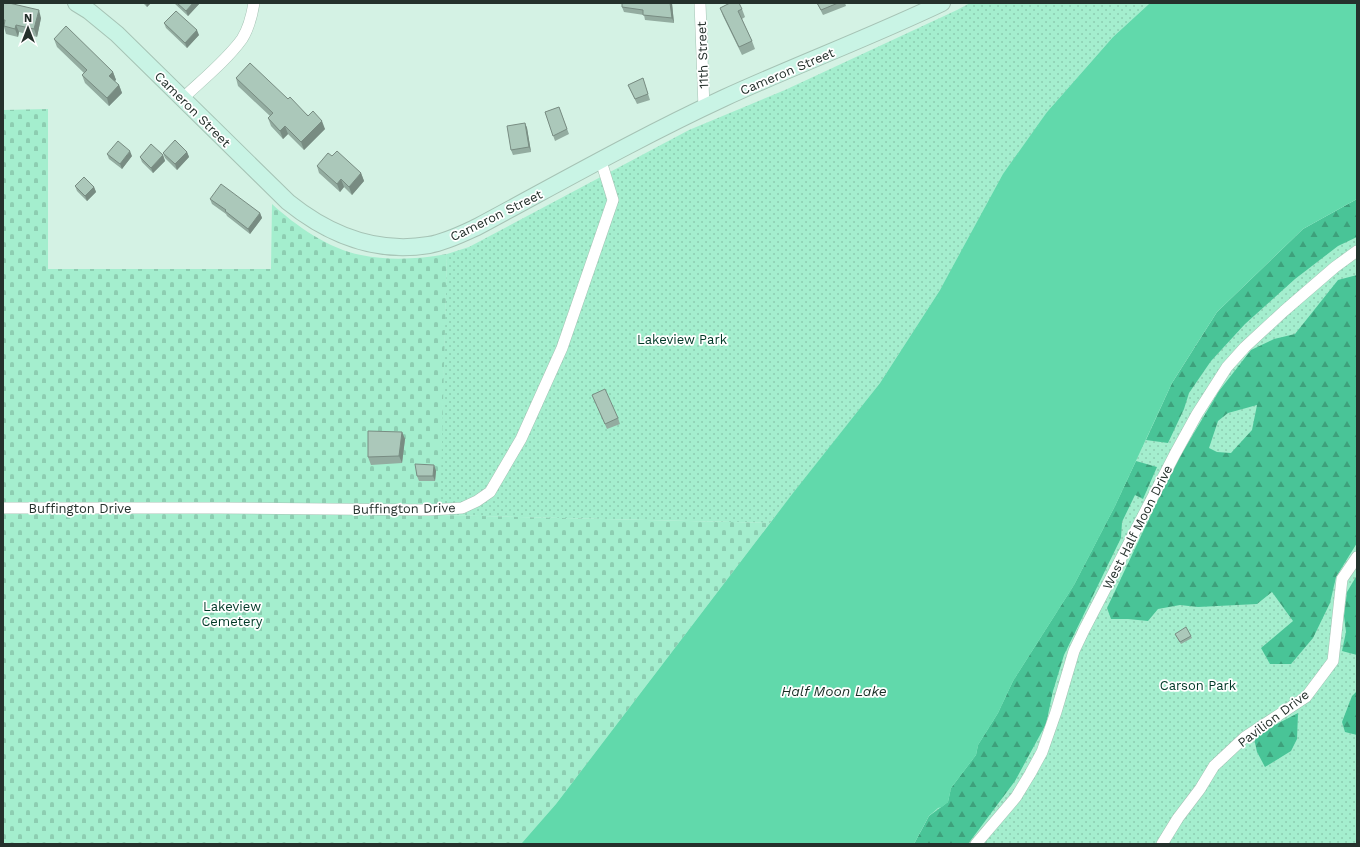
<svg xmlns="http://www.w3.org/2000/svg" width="1360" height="847" font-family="'Work Sans',sans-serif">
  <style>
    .grass { fill: url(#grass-dots) }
    .forest { fill: url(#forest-firs); fill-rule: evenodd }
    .cemetery { fill: url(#cemetery-stones) }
    .water { fill: #61d9ab }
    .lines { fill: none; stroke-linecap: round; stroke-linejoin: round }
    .street-casing { stroke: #a6c3b5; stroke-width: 12 }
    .secondary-casing { stroke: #a6c3b5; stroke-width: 18 }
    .street { stroke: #fff; stroke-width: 11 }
    .secondary { stroke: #c9f4e5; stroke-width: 16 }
    .wall { fill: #93aca0 }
    .shaded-wall { fill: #788c82 }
    .building { fill: #abc8ba; stroke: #788c82 }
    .labels { text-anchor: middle; stroke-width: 3.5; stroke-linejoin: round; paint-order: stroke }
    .street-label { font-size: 13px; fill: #25312c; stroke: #fff }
    .park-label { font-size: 13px; fill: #013927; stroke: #fff }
    .water-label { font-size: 14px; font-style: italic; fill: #1a2f26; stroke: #fff }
  </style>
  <defs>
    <pattern id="grass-dots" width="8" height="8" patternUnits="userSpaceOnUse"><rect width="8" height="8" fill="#a4eece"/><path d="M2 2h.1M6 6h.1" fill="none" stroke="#8dcdb1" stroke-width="1.8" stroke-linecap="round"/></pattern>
    <pattern id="forest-firs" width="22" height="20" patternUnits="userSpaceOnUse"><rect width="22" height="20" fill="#49c497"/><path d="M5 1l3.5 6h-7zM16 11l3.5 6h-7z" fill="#3da07b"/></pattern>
    <pattern id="cemetery-stones" width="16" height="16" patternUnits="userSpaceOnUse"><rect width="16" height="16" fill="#a4eece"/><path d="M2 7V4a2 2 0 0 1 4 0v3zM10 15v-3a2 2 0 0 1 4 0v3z" fill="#8dcdb1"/></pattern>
  </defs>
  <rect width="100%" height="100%" fill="#d4f2e4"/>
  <path class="grass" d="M970,3h180l-37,34 -66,75 -107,178 -60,93 -110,140 -331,-8 8,-261 22,-7 220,-117 96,-40 172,-80z
    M1357,199v645h-443l214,-369 44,-92z"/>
  <path class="forest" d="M1357,199v38l-19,9 -43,33 -50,45 -34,37 -22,32 -5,16 -16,34 -22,-3 26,-57 45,-71 86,-83z
    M1357,275v268l-21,34 -6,26 -17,35 -22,26h-21l-9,-16 32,-27 -21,-29 -15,12 -59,3 -18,-2 -22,4 -10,12 -20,-2h-17l-4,-11 66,-140 46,-77 32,-41 23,-11 21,-5 43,-54zM1257,405l-5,25 -21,23 -14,-1 -8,-4 9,-27 10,-8z
    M1136,461l21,6 -14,32 -8,-4 -13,27 -1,16 -57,117 -11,36 -7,33 -31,57 -47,63h-54l15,-28 19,-14 3,-14 25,-33 2,-10 20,-32 15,-32 61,-96 41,-79z
    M1357,575v80l-15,-4 4,-19 -2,-16 3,-24z
    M1357,691v44l-12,-3 -3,-10 10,-26z
    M1298,713l-1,26 -6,12 -26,16 -8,-15 -3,-14 21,-13z"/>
  <path class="cemetery" d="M48,109v160h223l1,-65c24,22 57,45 89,51 29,6 58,4 86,-1l-7,261 330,8 -214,281 -35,40h-518v-734z"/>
  <path class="water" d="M1150,3h207v196l-54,30 -86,83 -45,71 -57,123 -41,79 -61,96 -15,32 -20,32 -2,10 -25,33 -3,14 -6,5 -4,1 -9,8 -15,28h-393l35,-40 237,-311 87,-110 60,-93 63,-116 44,-62 66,-75z"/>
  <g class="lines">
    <g class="street-casing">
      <path id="street" d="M700,3l4,105
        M182,99c20,-19 44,-38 60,-60 7,-11 10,-24 12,-36
        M3,508h216l210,2 33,-2 15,-7 13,-9 31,-53 41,-91 51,-148 -12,-39
        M976,844l40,-47 14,-23 12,-22 14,-40 18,-61 10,-21 91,-176 22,-40 30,-47 18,-20 39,-36 51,-44 22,-16
        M1162,844l16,-26 22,-29 14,-23 31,-29 61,-40 27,-36 9,-82 15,-22"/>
    </g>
    <g class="secondary-casing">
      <path id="secondary" d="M76,3l13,8 28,23 171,168c41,33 87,52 141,43 17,-3 33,-11 48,-18 82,-44 163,-90 247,-129 72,-33 147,-61 218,-95"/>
    </g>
    <use href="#street" class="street"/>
    <use href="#secondary" class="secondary"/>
  </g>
  <path class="wall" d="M3,3l38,15 -4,19 -18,-5 -1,5 -12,-3 -2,-7h-1z
    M143,3h8l-4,4z
    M174,3h26l-12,13z
    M622,3h50l2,20 -29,-3 -1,-5 -20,-3 -2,-5z
    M817,3h28l1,3 -23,9z
    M720,8l22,1 3,8 -3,2 10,22 3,8 -13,6 -19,-39z
    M164,23l35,12 -12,13 -21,-20z
    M54,39l59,33 3,8 -2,1 5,4 3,8 -13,13 -24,-23 -3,-8 2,-2 -27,-26z
    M236,78l52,21 37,30 -21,21 -16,-16 -5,5 -12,-13 -3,-8 2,-2 -32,-30z
    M643,78l7,22 -13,4 -9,-19z
    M559,107l10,27 -14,7 -10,-29z
    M525,123l2,5 4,24 -18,3 -2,-5z
    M187,152l2,5 -12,13 -12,-12 -2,-5z
    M107,154l25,2 -10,13 -13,-10z
    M163,155l2,6 -12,12 -11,-11 -2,-5z
    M332,156l29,17 3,8 -12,14 -8,-8 -4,5 -21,-19 -2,-7z
    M75,186l19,1 2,5 -9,9 -10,-10z
    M210,199l50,14 2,5 -12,16 -23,-18 -1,-2 -14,-10z
    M592,395l26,23 2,6 -13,5z
    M402,432l3,7 -3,24 -31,2 -3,-8z
    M434,465l2,6 -1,10h-16l-2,-5z
    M1175,634l16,2 1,2 -11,6z"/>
  <path class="shaded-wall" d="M146,3h5l-4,4z
    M193,3h7l-12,13 -2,-5z
    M670,3l2,1 2,19 -2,-5z
    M39,10l2,8 -4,19 -3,-8z
    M16,25l3,7 -1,5 -3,-8z
    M197,30l2,5 -12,13 -2,-5z
    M113,72l3,8 -4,4 -3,-8z
    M119,85l3,8 -13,13 -2,-8z
    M322,121l3,8 -21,21 -3,-8z
    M525,123l2,5 4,24 -2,-5z
    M285,126l3,8 -5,5 -3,-8z
    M130,151l2,5 -10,13 -2,-5z
    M187,152l2,5 -12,13 -2,-6z
    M163,155l2,6 -12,12 -2,-5z
    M361,173l3,8 -12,14 -3,-8z
    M341,179l3,8 -4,5 -3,-8z
    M94,187l2,5 -9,9 -2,-5z
    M260,213l2,5 -12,16 -2,-5z
    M402,432l3,7 -3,24 -3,-7z
    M434,465l2,6 -1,10 -2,-5z"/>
  <path class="building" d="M3,3h6l30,7 -5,19 -18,-4 -1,4 -11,-3 1,-6h-2z
    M177,3h16l-7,8z
    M622,3h48l2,15 -29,-3v-5l-21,-3z
    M730,3h9l3,6 -4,2 14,30 -13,6 -19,-39z
    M817,3h21l-17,7z
    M176,11l21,19 -12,13 -21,-20z
    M66,26l47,46 -4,4 10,9 -12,13 -25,-23 5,-5 -33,-31z
    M250,63l38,36 2,-2 18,19 5,-5 9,10 -21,21 -16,-16 -5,5 -12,-13 5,-5 -37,-35z
    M643,78l5,16 -13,5 -7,-14z
    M559,107l8,22 -14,7 -8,-24z
    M525,123l4,24 -18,3 -4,-24z
    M175,140l12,12 -12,12 -12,-11z
    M118,141l12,10 -10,13 -13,-10z
    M151,144l12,11 -12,13 -11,-11z
    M337,151l24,22 -12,14 -8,-8 -4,5 -20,-18 11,-13 4,3z
    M84,177l10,10 -9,9 -10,-10z
    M221,184l39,29 -12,16 -23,-18 1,-1 -16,-11z
    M605,389l13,29 -13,6 -13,-29z
    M368,431l34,1 -3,24 -31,1z
    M415,464l19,1 -1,11h-16z
    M1186,627l5,9 -11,6 -5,-8z"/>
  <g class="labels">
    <g class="street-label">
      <text transform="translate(702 55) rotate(-92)" y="5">11th Street</text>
      <text transform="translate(787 71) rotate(-23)" y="5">Cameron Street</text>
      <text transform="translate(193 109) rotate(45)" y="5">Cameron Street</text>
      <text transform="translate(496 215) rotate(-26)" y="5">Cameron Street</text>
      <text x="80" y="513">Buffington Drive</text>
      <text transform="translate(404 508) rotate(-1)" y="5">Buffington Drive</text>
      <text transform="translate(1137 527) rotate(-63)" y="5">West Half Moon Drive</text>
      <text transform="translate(1273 718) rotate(-37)" y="5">Pavilion Drive</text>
    </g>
    <g class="park-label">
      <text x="682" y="344">Lakeview Park</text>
      <text x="232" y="611">Lakeview<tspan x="232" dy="15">Cemetery</tspan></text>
      <text x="1198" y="690">Carson Park</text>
    </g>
    <g class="water-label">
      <text x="834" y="696">Half Moon Lake</text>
    </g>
  </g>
  <rect width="1360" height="847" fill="none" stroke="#25312c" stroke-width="8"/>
  <g transform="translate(28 28)" stroke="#ffffff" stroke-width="3" paint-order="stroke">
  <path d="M0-3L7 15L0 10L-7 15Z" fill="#25312c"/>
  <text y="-6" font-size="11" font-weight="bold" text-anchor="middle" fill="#25312c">N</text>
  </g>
</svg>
